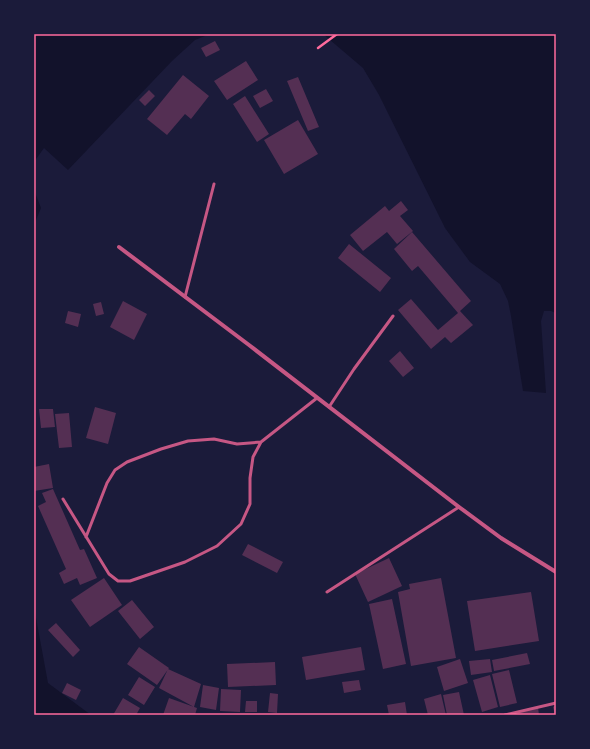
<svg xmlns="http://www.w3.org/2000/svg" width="590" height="749" font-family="Manrope,sans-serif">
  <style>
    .water { fill: #12122b }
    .building { fill: #542f53 }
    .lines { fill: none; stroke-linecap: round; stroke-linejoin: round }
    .path { stroke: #ff6b9d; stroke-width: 2.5 }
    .service { stroke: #c65784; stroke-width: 3 }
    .minor { stroke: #c65784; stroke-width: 4 }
    .neatline { fill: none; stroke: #ff6b9d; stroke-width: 1.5 }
  </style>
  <rect width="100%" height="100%" fill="#1b1b3a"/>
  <path class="water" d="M34,34h176l-15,6 -23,21 -104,109 -24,-22 -10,14z
    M323,34h233v279l-5,-2h-7l-3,10 5,72 -23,-2 -12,-75 -3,-15 -8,-17 -30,-22 -25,-34 -66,-133 -16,-27z
    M34,190l7,18 -7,17z
    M34,607l14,76 43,32h-57z"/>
  <path class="building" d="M215,41l5,9 -14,7 -5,-9z
    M246,61l12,19 -31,20 -13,-19z
    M183,75l26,21 -18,23 -6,-5 -18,21 -20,-16z
    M298,77l21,50 -11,4 -21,-50z
    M266,89l7,12 -13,7 -7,-12z
    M149,90l6,6 -10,10 -6,-6z
    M245,96l24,38 -12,8 -24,-38z
    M298,120l20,34 -34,20 -20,-34z
    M401,201l7,9 -8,6 13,15 -16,13 -10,-12 -24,19 -13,-16 35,-29 4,5z
    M412,232l59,69 -11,10 13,14 -22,18 -6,-6 -14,12 -33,-39 13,-11 27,31 20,-17 -40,-47 -6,5 -18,-22z
    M349,244l42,34 -11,14 -42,-34z
    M123,301l24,13 -13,26 -24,-13z
    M101,302l3,12 -8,2 -3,-12z
    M68,311l13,3 -3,13 -13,-4z
    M400,351l14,17 -11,9 -14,-16z
    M95,407l21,6 -8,31 -22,-6z
    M39,409h14l2,18 -14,1z
    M69,413l3,34 -13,1 -4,-34z
    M49,464l4,24 -19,3v-24z
    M53,489l27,61 4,-1 13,29 -17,7 -3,-7 -13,6 -5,-11 7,-4 -28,-63 8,-4 -4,-9z
    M248,544l35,18 -6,11 -35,-18z
    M389,558l13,28 -34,16 -13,-28z
    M104,578l18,27 -32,22 -19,-27z
    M441,578l15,80 -45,8 -13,-74 12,-3 -1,-5z
    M531,592l8,49 -64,10 -8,-50z
    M392,599l14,65 -23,5 -14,-65z
    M132,600l22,27 -14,12 -22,-28z
    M56,623l24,27 -7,7 -25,-27z
    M139,647l30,21 -12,17 -30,-21z
    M361,647l4,23 -59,10 -4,-23z
    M527,653l3,11 -36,7 -2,-11z
    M460,659l8,24 -24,8 -7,-24z
    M490,659l2,13 -21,3 -2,-14z
    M275,662l1,23 -48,2 -1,-23z
    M168,669l33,15 -7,23 -35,-19z
    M509,670l8,33 -17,4 -8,-33z
    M490,675l8,32 -16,5 -9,-32z
    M139,677l16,10 -11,18 -16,-10z
    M359,680l2,10 -17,3 -2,-11z
    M67,683l14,7 -5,10 -14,-7z
    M203,685l16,3 -3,22 -16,-3z
    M221,689l20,1 -1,22 -20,-1z
    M459,692l5,23h-17l-4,-20z
    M270,693l8,1 -1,19 -9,-1z
    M441,694l5,21h-18l-4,-16z
    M123,698l17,10 -4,7h-23z
    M169,698l28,10 -2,7h-32z
    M246,701h11v11h-12z
    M405,702l2,13h-18l-2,-10z
    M556,705v10h-1l-2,-8z
    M538,707l1,8h-21l-1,-4z"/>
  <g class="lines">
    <path class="path" d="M318,48l19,-14"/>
    <path class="service" d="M185,297l29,-113
      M329,407l25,-38 39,-53
      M63,499l46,75 9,7h12l55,-19 32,-16 24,-22 9,-20v-26l3,-21 8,-15 56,-44
      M86,537l21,-54 8,-13 12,-8 34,-13 27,-8 26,-2 23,5 24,-2
      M327,592l132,-85
      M505,715l51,-12"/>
    <path class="minor" d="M119,247l130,98 210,162 42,31 55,34"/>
  </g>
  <rect width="590" height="749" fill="none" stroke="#1b1b3a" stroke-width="70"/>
  <rect x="35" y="35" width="520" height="679" class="neatline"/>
</svg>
